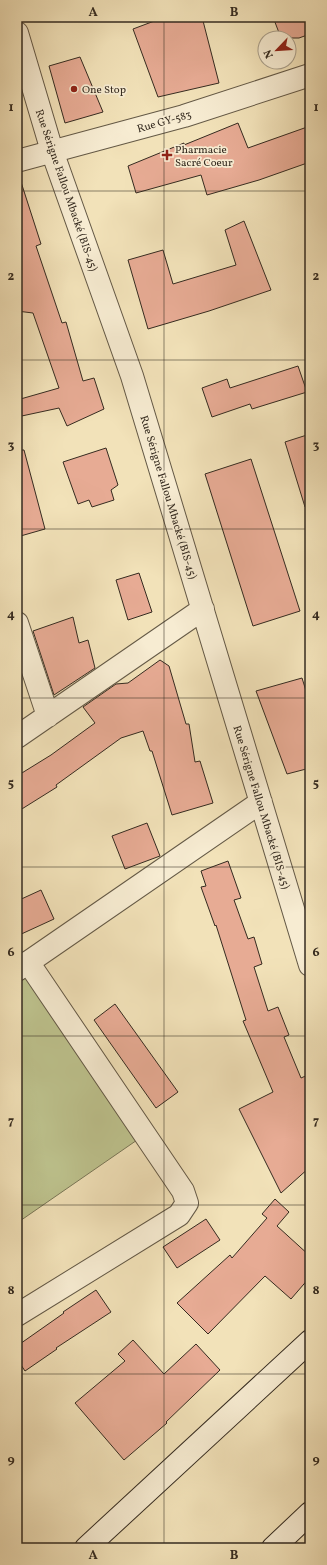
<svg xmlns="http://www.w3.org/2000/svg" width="327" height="1565" font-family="Vollkorn,serif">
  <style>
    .green { fill: #bdc28d; stroke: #797656 }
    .building { fill: #e7ab94; stroke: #352b20 }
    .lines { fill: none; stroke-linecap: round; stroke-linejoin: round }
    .street-casing { stroke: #645946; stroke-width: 24 }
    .secondary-casing { stroke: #352b20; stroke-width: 24 }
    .street { stroke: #f7ecd2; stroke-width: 22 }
    .secondary { stroke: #f7ecd2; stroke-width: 22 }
    .grid { fill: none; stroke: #352b20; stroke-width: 1; stroke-opacity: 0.55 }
    .poi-dot { fill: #8f2418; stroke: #f7ecd2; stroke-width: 1.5 }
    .labels { text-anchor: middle; stroke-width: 3.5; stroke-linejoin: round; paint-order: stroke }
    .poi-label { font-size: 11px; fill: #352b20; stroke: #f7ecd2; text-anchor: start }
    .street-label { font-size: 11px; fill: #352b20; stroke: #f7ecd2 }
    .neatline { fill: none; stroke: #352b20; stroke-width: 1.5 }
    .grid-label { font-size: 13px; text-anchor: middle; font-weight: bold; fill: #352b20 }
  </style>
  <rect width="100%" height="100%" fill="#f2e2b9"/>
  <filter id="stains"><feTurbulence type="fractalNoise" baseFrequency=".005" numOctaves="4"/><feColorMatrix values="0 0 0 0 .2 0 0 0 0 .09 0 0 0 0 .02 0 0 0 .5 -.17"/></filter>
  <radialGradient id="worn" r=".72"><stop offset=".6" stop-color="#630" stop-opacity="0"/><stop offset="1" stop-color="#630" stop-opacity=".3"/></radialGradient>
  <path class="green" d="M28,976l112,162 -123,85v-239z"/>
  <path class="building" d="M165,17h37l17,66 -61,14 -25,-68z
    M273,17h37v17l-11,4h-18z
    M80,57l23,55 -38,11 -16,-57z
    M238,123l10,25 62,-22v36l-51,18 -52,15 -6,-20 -65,18 -8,-27 56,-23v2z
    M21,182l20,62 -5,2 26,77 4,-1 17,59 11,-3 10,31 -37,17 -8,-18 -42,9v-17l42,-12 -26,-75 -16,-2v-128z
    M244,221l27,69 -62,21 -61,18 -20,-69 35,-10 10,34 63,-19 -11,-35z
    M298,366l9,26 -55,17 -2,-5 -38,13 -10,-29 25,-9 3,9z
    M310,434v72l-5,1 -20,-65z
    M106,448l12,37 -7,5 3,10 -22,7 -3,-7 -11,4 -15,-42z
    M17,450h7l21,79 -28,8z
    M251,459l49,152 -47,15 -48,-152z
    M139,573l13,39 -24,8 -12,-40z
    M73,617l6,26 9,-3 7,28 -41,27 -21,-64z
    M160,660l9,6 17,58h3l6,38 5,-1 13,42 -41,12 -20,-64h-2l-7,-20 -22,7 -65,47 1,2 -40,25v-36l34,-21 44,-32 -12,-16 33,-23 12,-1z
    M302,678l5,16 3,-1v75l-23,6 -31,-83z
    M147,823l13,33 -35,13 -13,-33z
    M228,861l13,37 -7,2 14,39 6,-2 8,27 -8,3 14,44 10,-4 11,28 -5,2 17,41 9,-4v93l-29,26 -42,-84 34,-17 -30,-71 3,-1 -30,-95 -1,1 -14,-39 5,-1 -5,-15z
    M41,890l13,29 -37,17v-35z
    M115,1004l63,88 -22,16 -62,-88z
    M275,1199l14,13 -12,14 33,30v21l-19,22 -26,-23 -57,58 -31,-31 53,-48 2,3 35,-40 -5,-4z
    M206,1219l14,21 -43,28 -14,-21z
    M96,1290l15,22 -55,36 1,1 -32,22 -8,-12v-13l47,-33 -1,-1z
    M133,1340l31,34 32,-30 24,26 -54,52 1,1 -43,37 -49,-57 50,-42 -7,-7z"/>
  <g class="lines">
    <g class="street-casing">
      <path id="street" d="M17,33l35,118 80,225 178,589
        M17,161l167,-45 126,-41
        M17,623l31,93
        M17,737l186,-128
        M17,970l244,-168
        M17,1315l162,-100 8,-12 -4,-12 -155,-229"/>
    </g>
    <g class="secondary-casing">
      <path id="secondary" d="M86,1548l224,-207
        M273,1548l37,-35"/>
    </g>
    <use href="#street" class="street"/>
    <use href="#secondary" class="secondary"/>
  </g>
  <path class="grid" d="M164,17v1531M17,191h293M17,360h293M17,529h293M17,698h293M17,867h293M17,1036h293M17,1205h293M17,1374h293"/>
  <g class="poi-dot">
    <circle cx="74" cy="89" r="4"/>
    <path d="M165 149h4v4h4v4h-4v4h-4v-4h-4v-4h4z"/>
  </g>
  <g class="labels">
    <g class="poi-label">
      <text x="82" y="93">One Stop</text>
      <text x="175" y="153">Pharmacie<tspan x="175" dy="13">Sacré Coeur</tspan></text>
    </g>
    <g class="street-label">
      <text transform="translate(164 121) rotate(-16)" y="4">Rue GY-583</text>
      <text transform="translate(67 190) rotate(71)" y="4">Rue Sérigne Fallou Mbacké (BIS-45)</text>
      <text transform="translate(169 497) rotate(73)" y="4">Rue Sérigne Fallou Mbacké (BIS-45)</text>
      <text transform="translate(262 807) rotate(73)" y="4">Rue Sérigne Fallou Mbacké (BIS-45)</text>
    </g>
  </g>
  <rect width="327" height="1565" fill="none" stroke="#f2e2b9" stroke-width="44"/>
  <g transform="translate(277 50) rotate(245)"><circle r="19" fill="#f7ecd2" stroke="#a99f8b"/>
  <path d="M0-3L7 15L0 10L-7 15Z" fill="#8f2418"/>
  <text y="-6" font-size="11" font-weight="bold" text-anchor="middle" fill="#352b20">N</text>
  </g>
  <rect x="22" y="22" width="283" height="1521" class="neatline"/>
  <g class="grid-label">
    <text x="93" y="16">A</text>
    <text x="234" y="16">B</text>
    <text x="11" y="111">1</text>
    <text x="316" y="111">1</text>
    <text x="11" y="280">2</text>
    <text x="316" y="280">2</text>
    <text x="11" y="449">3</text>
    <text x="316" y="449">3</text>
    <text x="11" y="618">4</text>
    <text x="316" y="618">4</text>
    <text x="11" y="787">5</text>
    <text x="316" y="787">5</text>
    <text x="11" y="956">6</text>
    <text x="316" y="956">6</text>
    <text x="11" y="1125">7</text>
    <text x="316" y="1125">7</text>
    <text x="11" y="1294">8</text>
    <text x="316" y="1294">8</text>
    <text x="11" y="1463">9</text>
    <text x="316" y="1463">9</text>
    <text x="93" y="1559">A</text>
    <text x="234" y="1559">B</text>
  </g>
  <rect width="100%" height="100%" filter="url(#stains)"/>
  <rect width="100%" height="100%" fill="url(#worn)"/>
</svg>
